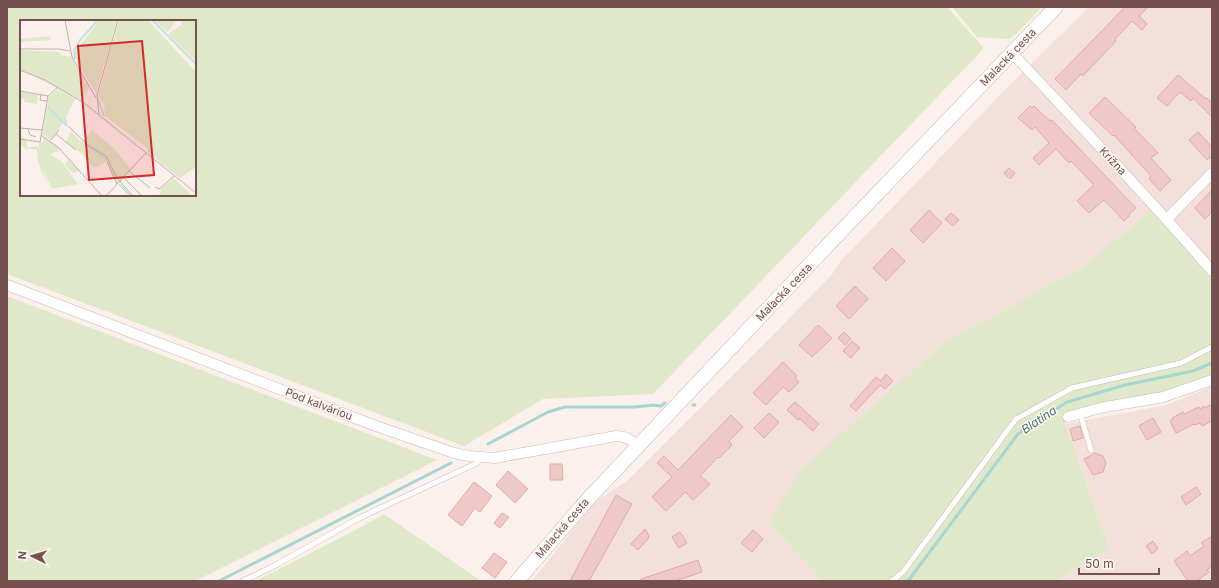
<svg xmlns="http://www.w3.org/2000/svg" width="1219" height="588" font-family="Inter,sans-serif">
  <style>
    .residential { fill: #f3e0da }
    .green { fill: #dfe9ca; fill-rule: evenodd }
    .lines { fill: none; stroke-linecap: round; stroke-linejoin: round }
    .stream { stroke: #a7d5cf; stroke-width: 3 }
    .building { fill: #efc9c5; stroke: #e1aba6 }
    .lane-casing { stroke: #cfb8b3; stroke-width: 6 }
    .street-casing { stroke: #cfb8b3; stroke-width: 11 }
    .secondary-casing { stroke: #d2b7b1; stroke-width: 15 }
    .lane { stroke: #fff; stroke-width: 5 }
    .street { stroke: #fff; stroke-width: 10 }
    .secondary { stroke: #fff; stroke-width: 14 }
    .labels { text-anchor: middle; stroke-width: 3; stroke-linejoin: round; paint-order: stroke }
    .street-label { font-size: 11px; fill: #75524f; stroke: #fef6f2 }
    .water-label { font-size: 12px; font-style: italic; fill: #437872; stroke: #fef6f2 }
    .inset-river { fill: none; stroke: #c0e4df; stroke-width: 2 }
    .inset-road { fill: none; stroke: #c5b1ad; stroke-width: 1 }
    .view { fill: #d62828; fill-opacity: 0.15; stroke: #d62828; stroke-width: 2 }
    .inset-edge { fill: none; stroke: #75524f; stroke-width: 2 }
  </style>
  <rect width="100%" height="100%" fill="#fbf0eb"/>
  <path class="residential" d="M1089,7h123v259l-54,-62 -74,62 -137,75 -179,182 55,58h-291l63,-79 32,-21 150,-150 56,-58 7,-11 164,-171z
    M1212,386v195h-155l52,-33 -43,-124 101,-19z"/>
  <path class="green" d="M7,7h940l37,41 -331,346 -110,5 -79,47 -457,-172zM21,21h174v174h-174z
    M952,7h90l-26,27 -7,5 -32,-2z
    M1158,204l54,63v113l-144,37 -2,7 43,124 -52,33h-234l-55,-58 34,-55 145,-127 137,-75z
    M7,296l430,164 -242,121h-188z
    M384,514l97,67h-225l109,-56z"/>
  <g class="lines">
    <path class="stream" d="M693,405h2
      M488,444l60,-32 17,-5h70l18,-2 8,1 4,-3
      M219,581l232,-118
      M908,581l110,-147 49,-32 58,-17 68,-14 19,-8"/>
  </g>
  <path class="building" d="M1125,7h23l-9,9 8,8 -5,6 -10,-9 -17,18 1,2 -33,35 -2,-2 -15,16 -11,-11z
    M1178,75l28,24 1,-1 5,5v14l-19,-19 -2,3 -11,-9 -13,14 -10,-8z
    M1105,97l31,30 -2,1 24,25 -7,5 20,22 -11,11 -11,-12 2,-3 -37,-41 -1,1 -24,-23z
    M1030,106l2,2 2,-2 16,15 2,-1 84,88 -7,6 1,1 -6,6 -20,-21 -15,13 -12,-12 17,-16 -23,-24 -2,2 -13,-14 -17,16 -6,-7 16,-15 -14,-16 -3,3 -14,-12z
    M1198,132l14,15v9l-5,4 -18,-20z
    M1009,168l6,5 -5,6 -6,-6z
    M1212,190v22l-7,7 -10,-11z
    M929,210l13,13 -19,20 -13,-13z
    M951,213l8,7 -6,6 -8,-7z
    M892,248l13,13 -19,20 -13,-13z
    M855,286l13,13 -19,20 -13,-13z
    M818,325l14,13 -20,19 -13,-12z
    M844,332l7,7 -6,6 -7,-7z
    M852,341l8,7 -9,10 -8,-7z
    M783,362l14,14 -2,2 4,4 -10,10 -6,-5 -17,18 -13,-12z
    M886,374l7,7 -8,8 -5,-4 -24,26 -6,-5 26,-29 5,4z
    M795,402l24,22 -6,7 -13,-12 -2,1 -11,-10z
    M1212,404v17l-10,5 -2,-3 -5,2 -1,-1 -18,9 -6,-12 3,-2 -1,-1 11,-6 1,2 15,-7 1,2 4,-3 1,2z
    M769,413l10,9 -15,16 -10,-10z
    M731,415l12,12 -14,14 3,4 -13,13 -1,-1 -18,19 10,8 -17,16 -8,-8 -19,19 -14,-14 20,-20 -15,-14 7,-7 14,14z
    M1153,418l8,14 -14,8 -8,-14z
    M1080,426l3,12 -10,3 -3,-12z
    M1095,453l8,3 3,7 -3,9 -10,3 -9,-16z
    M550,464h12l1,16h-13z
    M508,471l20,18 -13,14 -19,-18z
    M474,482l18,14 -12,16 -5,-4 -13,18 -14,-11z
    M1196,487l5,7 -15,11 -5,-8z
    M616,495l16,9 -43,77h-19z
    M502,513l7,4 -9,11 -6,-5z
    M645,529l4,7 -1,3 -10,11 -7,-6z
    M753,530l10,9 -11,13 -11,-9z
    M680,532l7,11 -8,5 -7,-11z
    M1212,536v30l-5,4 2,2 -12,9h-9l-14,-20 13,-10 3,5 14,-10 -3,-3z
    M1153,541l5,8 -6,5 -6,-8z
    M494,553l13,9 -12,16 -13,-10z
    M698,560l4,12 -27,9h-34v-2z"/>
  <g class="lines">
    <g class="lane-casing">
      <path id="lane" d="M1080,413l11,37
        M243,581l33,-16 83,-47 116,-54 7,-6
        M892,581l11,-9 113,-153 56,-31 109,-25 31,-16"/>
    </g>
    <g class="street-casing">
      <path id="street" d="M1012,53c68,72 135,143 200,218
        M1167,219l45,-46
        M7,285l369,141 78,27 15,3 25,2 57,-10 65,-12c10,0 15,4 22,10
        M1068,417l32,-9 63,-11 49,-17"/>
    </g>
    <g class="secondary-casing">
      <path id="secondary" d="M517,581l72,-83 239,-253 228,-238"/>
    </g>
    <use href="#lane" class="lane"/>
    <use href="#street" class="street"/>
    <use href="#secondary" class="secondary"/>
  </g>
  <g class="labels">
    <g class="street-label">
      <text transform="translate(1008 57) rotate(-46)" y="4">Malacká cesta</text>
      <text transform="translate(1113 161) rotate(47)" y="4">Krížna</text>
      <text transform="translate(784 292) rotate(-46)" y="4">Malacká cesta</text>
      <text transform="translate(319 404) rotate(21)" y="4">Pod kalváriou</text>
      <text transform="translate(562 528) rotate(-49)" y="4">Malacká cesta</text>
    </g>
    <g class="water-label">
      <text transform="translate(1039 420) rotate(-34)" y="4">Blatina</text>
    </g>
  </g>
  <g transform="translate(20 20)">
    <rect width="176" height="176" fill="#fbf0eb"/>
    <path d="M80,0h17l-21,73 -19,-30 -2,-11zM99,0h29l48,52v95l-16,11 -32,-25 -1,-5 -42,-32 -1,-12 -6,-8zM134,0h23l-10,12zM161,0h15v41l-28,-27 14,-10zM30,16l-1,3 5,1 -34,2v-3zM0,30l39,2 2,3 10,2 18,31 -7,13 -62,-32zM37,69l18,10 -9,18 2,7 -5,-1 -12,17 -9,-6 7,-37zM0,72l18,3 -1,9 -13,-2 1,-3 -5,-1zM72,110l22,18 17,22 -14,14 -10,-22 -14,6 -11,-14 -16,-12 5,-11 11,11zM0,115l7,5v8l10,-2 2,3v-7h4l1,-5 11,8 24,26 -6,2 -3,-2 -5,-7 3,-4 -8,-9 -10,3 12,8 16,22 -26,5 -10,-22 -1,-14 1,14 8,22 -12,-26 -1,-14h-11l-6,-5zM153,158l11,10 9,8h-36l4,-3 -1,-4z" fill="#dfe9ca"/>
    <path class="inset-river" d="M132,0l44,44M55,39l-1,-8 6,-11 18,-20M78,79l6,17M28,87l19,19M64,123l23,17M99,164l12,12"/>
    <path class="inset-road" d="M45,0l7,37 24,41M0,29h39l11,2M0,50l25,10 39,23 112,90M0,71l28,5M21,75l-1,5 7,1M79,95l-2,-20 21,-75M48,106l20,19 18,11 11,22 16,18M0,108l22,2M8,108l2,7 6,2M36,114l20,16M21,115l18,13 43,48M0,119l20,3 8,-46 10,-9M31,120l8,-10M87,142l10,22M109,151l21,17M103,157l19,19M135,167l4,2 15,-13M86,176l40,-43"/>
    <path class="view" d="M122,21l12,134 -65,5 -11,-134z"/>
    <rect width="176" height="176" class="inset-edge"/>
  </g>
  <rect width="1219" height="588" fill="none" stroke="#75524f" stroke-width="16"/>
  <g transform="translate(32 556) rotate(275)" stroke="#fef6f2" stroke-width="3" paint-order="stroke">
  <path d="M0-3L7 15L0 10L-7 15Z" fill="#75524f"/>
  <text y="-6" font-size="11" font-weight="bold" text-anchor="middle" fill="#75524f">N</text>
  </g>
  <path d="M1079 568v6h80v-6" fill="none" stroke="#75524f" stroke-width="2"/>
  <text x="1085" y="568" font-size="12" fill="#75524f" stroke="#fef6f2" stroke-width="3" paint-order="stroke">50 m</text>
</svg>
